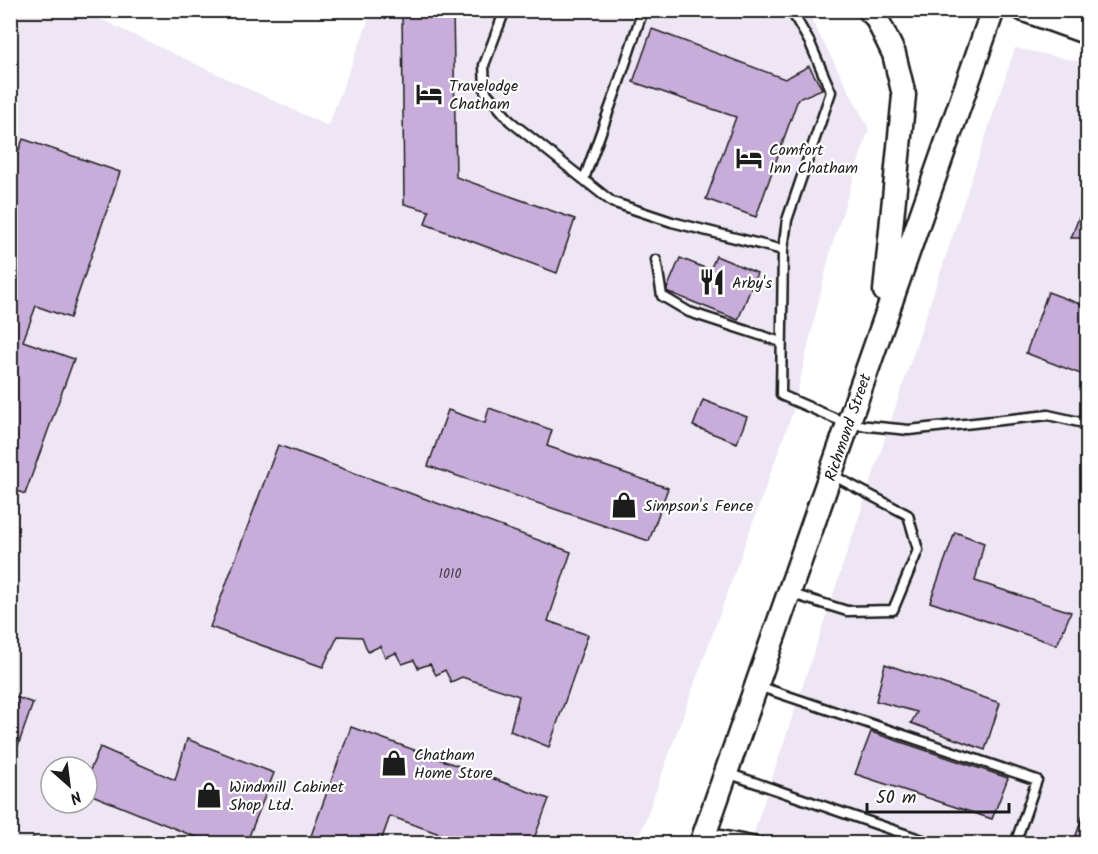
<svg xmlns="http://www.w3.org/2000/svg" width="1098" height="854" font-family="Kalam,sans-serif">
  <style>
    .built { fill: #eee6f4; fill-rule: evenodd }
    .building { fill: #c8acd9; stroke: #1c1c1c; stroke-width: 1.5 }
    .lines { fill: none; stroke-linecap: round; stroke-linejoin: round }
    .service-casing { stroke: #1c1c1c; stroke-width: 13 }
    .secondary-casing { stroke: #1c1c1c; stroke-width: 27 }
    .service { stroke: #fff; stroke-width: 8 }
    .secondary { stroke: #fff; stroke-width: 22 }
    .labels { text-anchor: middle; stroke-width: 4.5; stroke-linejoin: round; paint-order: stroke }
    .number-label { font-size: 14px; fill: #47404b }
    .poi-label { font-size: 16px; fill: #1c1c1c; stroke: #fff; text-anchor: start }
    .street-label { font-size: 16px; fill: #1c1c1c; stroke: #fff }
  </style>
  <rect width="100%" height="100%" fill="#fff"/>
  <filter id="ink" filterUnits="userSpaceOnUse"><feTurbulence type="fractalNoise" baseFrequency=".0167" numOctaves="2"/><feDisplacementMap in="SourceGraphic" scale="12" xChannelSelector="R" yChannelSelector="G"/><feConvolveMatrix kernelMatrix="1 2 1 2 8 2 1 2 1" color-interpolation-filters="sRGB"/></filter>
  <g filter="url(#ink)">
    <path class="built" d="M10,11h73l245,115 44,-115h435l62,118 -38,120 -39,165 -155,429h-626zM51,767h36v36h-36z
      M1015,48l72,15v780l-337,1z"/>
    <path class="building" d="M402,10h51l3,167 119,42 -18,54 -132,-49 4,-13 -25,-7z
      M652,29l133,50 24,-13 13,23 -24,10 -42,118 -50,-18 30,-82 -103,-35z
      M23,139l97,33 -50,146 -34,-12 -13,35 51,18 -49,135 -15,-6v-312z
      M1088,194v44h-17z
      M716,256l41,17 -19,47 -72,-29 14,-33 30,12z
      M1048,292l40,15v70l-62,-24z
      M703,400l44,17 -10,26 -44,-17z
      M489,408l63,22 -5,16 121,42 -19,53 -221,-75 20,-56 37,13z
      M278,445l293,107 -23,69 40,14 -39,112 -39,-16 9,-35 -57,-19 -11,5 -6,-12 -9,5 -6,-11 -12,4 -4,-8 -12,4 -6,-11 -11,4 -5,-11 -12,6 -6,-15 -24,-1 -15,31 -113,-40z
      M955,532l29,11 -9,38 96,31 -14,33 -127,-43z
      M885,664l115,39 -15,47 -74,-27 6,-11 -41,-11z
      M10,695l23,8 -20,57 -3,-1z
      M351,727l198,72 -17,45h-65l-77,-28 -10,28h-72z
      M871,732l137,46 -16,41 -137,-45z
      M187,739l87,34 -28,71h-33l-126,-51v-16l13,-30 75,33z
      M1088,801v43h-15z
      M33,838l15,6h-17z"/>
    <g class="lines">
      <g class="service-casing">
        <path id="service" d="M505,10l-21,55 1,26 25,30 102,81 60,20 111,28 -2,145 67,29 61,6 139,-15 40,9
          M584,179l33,-91 26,-78
          M783,250l4,-30 44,-128 -21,-49 -19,-33
          M656,260l6,36 27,16 92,30
          M789,593l58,18 46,-1 25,-60 -10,-35 -76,-40
          M758,686l279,94 -22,64
          M727,773l207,71
          M705,832l61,12"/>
      </g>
      <g class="secondary-casing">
        <path id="secondary" d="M869,10l7,7 18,37 10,41 -19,196
          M1024,10l64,23
          M701,844l292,-834"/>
      </g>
      <use href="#service" class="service"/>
      <use href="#secondary" class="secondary"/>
    </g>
  </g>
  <defs>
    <g id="hotel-bare" transform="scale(2.07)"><path d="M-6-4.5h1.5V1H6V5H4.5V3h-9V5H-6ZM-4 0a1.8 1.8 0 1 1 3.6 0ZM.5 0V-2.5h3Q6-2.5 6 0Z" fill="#1c1c1c" stroke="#fff" stroke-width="2.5" paint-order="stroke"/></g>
    <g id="restaurant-bare" transform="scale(2.07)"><path d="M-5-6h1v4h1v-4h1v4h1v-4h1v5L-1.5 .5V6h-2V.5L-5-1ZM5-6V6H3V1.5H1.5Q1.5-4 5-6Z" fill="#1c1c1c" stroke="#fff" stroke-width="2.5" paint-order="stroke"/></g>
    <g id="shop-bare" transform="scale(2.07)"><path d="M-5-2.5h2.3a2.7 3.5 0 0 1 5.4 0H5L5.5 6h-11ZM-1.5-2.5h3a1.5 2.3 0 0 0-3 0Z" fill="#1c1c1c" stroke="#fff" stroke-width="2.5" paint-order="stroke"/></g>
  </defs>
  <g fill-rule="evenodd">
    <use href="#hotel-bare" x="429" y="94"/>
    <use href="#hotel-bare" x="749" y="158"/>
    <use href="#restaurant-bare" x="712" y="282"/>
    <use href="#shop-bare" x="624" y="505"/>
    <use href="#shop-bare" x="394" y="763"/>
    <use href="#shop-bare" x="209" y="795"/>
  </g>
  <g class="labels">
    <g class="number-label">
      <text x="450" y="578">1010</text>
    </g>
    <g class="poi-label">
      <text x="449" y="91">Travelodge<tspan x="449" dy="18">Chatham</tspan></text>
      <text x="769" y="155">Comfort<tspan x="769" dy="18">Inn Chatham</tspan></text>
      <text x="732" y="288">Arby's</text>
      <text x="644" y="511">Simpson's Fence</text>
      <text x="414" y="760">Chatham<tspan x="414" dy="18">Home Store</tspan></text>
      <text x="229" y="792">Windmill Cabinet<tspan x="229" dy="18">Shop Ltd.</tspan></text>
    </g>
    <g class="street-label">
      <text transform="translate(847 427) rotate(-71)" y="6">Richmond Street</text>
    </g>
  </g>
  <rect width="1098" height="854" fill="none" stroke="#fff" stroke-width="36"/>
  <rect x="18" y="18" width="1062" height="818" fill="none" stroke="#1c1c1c" stroke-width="2" filter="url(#ink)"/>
  <g transform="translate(69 785) rotate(152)"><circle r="28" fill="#ffffff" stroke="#a4a4a4" stroke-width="1.5"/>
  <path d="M0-4.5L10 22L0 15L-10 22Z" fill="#1c1c1c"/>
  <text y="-9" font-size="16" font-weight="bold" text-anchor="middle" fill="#1c1c1c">N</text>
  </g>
  <path d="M867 803v9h142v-9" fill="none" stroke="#1c1c1c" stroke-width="3"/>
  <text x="876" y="803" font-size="18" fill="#1c1c1c" stroke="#ffffff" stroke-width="4.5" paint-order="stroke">50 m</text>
</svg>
